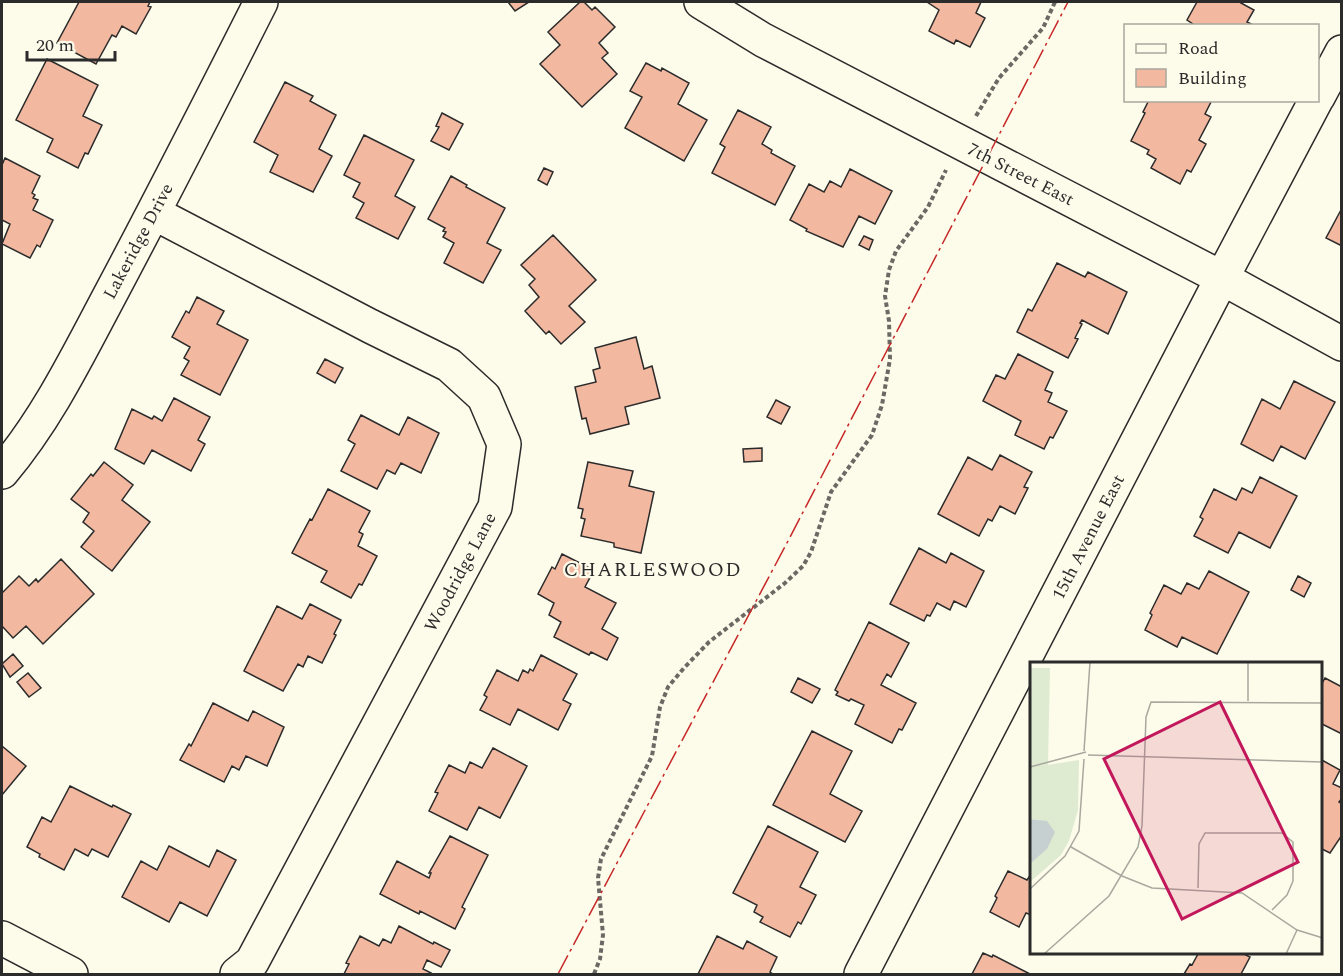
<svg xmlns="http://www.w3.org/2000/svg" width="1343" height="976" font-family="Spectral,serif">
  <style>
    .building { fill: #f2b8a0; stroke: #2b2b2b; stroke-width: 1.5 }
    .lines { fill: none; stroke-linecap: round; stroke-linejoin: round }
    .minor-casing { stroke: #2b2b2b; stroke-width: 36 }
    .path { stroke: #6a6964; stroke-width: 4; stroke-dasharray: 4.5 3; stroke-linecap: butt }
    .minor { stroke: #fdfbea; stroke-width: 33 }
    .power { stroke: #c62828; stroke-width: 1.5; stroke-dasharray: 21 4.5 3 4.5; stroke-linecap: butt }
    .labels { text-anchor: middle; stroke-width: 4.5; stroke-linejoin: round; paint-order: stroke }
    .street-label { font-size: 18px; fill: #2b2b2b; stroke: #fdfbea }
    .neighbourhood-label { font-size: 20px; letter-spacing: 1.5px; fill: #2b2b2b; stroke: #fdfbea }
    .inset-road { fill: none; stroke: #a9a89e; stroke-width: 1.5 }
    .view { fill: #c2185b; fill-opacity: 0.15; stroke: #c2185b; stroke-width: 3 }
    .inset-edge { fill: none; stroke: #2b2b2b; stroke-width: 3 }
  </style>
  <rect width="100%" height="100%" fill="#fdfbea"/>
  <path class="building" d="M79,2h71l-2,4 3,1 -15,27 -14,-8 -6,11 -4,-2 -16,29 -39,-21z
    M508,2h21l-14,9z
    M580,2h4l8,8 3,-3 20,20 -16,16 9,10 -6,5 15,16 -35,33 -42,-43 20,-19 -12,-13z
    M927,2h54l-5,11 9,5 -15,29 -14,-7 -2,4 -25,-13 10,-21z
    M1197,2h45l-1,1 13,7 -7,12 8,4h-59l-9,-6z
    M47,59l51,26 -15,31 19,9 -14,29 -3,-1 -7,15 -31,-16 6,-13 -37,-19z
    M646,63l15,8 1,-3 27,15 -11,21 29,16 -23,41 -59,-33 17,-31 -12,-6z
    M285,82l28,14 -3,5 26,14 -17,34 13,7 -19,36 -43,-20 8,-17 -24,-13z
    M1149,100h63l-7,14 6,3 -12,23 7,4 -15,28 -4,-2 -7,14 -29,-16 5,-9 -9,-5 2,-4 -18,-9 14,-28 -2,-1z
    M738,110l33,17 -9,17 10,6 -1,3 24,13 -20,39 -63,-32 13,-26 -5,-3z
    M442,113l21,11 -14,26 -18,-9 8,-14 -3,-1z
    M364,135l50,25 -19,36 20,11 -17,32 -42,-21 8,-15 -11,-6 7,-14 -16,-8z
    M5,158l35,18 -8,17 3,2 -2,3 5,2 -5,10 20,10 -13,27 -3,-2 -7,13 -28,-14 8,-20 -8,-4v-55z
    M544,168l9,4 -6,13 -9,-5z
    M850,169l42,22 -17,33 -16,-8 -16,31 -37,-16 1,-2 -17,-9 19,-36 15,8 6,-11 11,6z
    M451,176l16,9 -1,2 39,21 -18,35 14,7 -18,33 -39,-20 10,-20 -11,-6 3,-5 -3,-1 2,-3 -17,-9z
    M1342,208v38l-16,-8z
    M553,235l43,45 -27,26 16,16 -24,22 -12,-13 -3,3 -21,-23 14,-14 -10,-12 6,-6 -14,-14z
    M864,236l9,4 -4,10 -10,-5z
    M1057,263l28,14 3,-5 39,20 -19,42 -26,-14 -2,3 2,1 -7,14 3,1 -10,19 -51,-26 11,-23 4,2z
    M197,297l27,14 -7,13 31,16 -28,55 -39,-20 8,-14 -5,-3 6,-11 -18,-10 14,-26 3,2z
    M636,337l8,32 8,-3 8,32 -35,9 4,17 -39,10 -4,-16 -4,1 -7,-32 21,-5 -3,-12 7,-2 -5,-20z
    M1018,354l35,18 -8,18 7,3 -4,9 19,9 -14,27 -3,-1 -6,12 -29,-14 6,-14 -38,-20 13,-26 9,4z
    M325,359l18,9 -8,15 -18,-10z
    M1294,381l41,21 -30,57 -24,-13 -8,15 -32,-17 21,-45 18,10z
    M174,398l36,19 -12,23 7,4 -14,27 -39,-21 -8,14 -29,-15 17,-40 20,10 2,-3 8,5z
    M776,400l14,7 -9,17 -14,-7z
    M361,415l38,20 9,-18 31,16 -18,40 -20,-10 -6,11 -8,-4 -10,19 -36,-18 14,-27 -7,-4z
    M762,448v13l-18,1 -1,-13z
    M1000,455l32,17 -8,15 4,1 -13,26 -15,-8 -8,15 -4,-2 -9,17 -41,-22 30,-57 24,13z
    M104,462l29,23 -11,15 28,22 -38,49 -31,-24 13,-16 -11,-9 6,-9 -18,-14 20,-25 2,2z
    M588,462l45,9 -4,15 25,6 -13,61 -27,-6v-4l-33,-7 4,-17 -4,-1 2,-9 -5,-1z
    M1260,477l37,19 -27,52 -31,-16 -11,21 -34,-17 9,-17 -3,-2 14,-28 22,11 6,-12 10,5z
    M328,489l42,22 -11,21 4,2 -5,12 19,10 -15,29 -3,-1 -8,14 -30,-16 6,-11 -35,-18 18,-34 2,1z
    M919,548l27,15 5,-10 33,18 -18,36 -12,-6 -4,9 -13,-7 -7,13 -3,-1 -3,6 -34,-17z
    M562,554l32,16 -9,17 31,16 -14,26 16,9 -11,22 -16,-8 -2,3 -35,-18 7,-15 -12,-7 5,-12 -16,-9 14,-27 3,2z
    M61,559l33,35 -51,50 -17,-18 -13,12 -11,-12v-33l17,-17 10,10 7,-7 2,3z
    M1209,571l40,21 -32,62 -35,-17 -5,10 -32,-17 7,-15 -2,-2 14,-28 17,9 6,-11 12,6z
    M1298,576l13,7 -7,14 -13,-7z
    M310,604l31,16 -7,14 2,1 -14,28 -14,-7 -5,11 -5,-3 -15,27 -39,-20 33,-65 25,13z
    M869,622l40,21 -18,34 -4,-3 -6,11 35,18 -14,27 -3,-1 -7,14 -37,-19 9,-19 -13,-6 -2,2 -13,-6 2,-3 -3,-2z
    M13,654l10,12 -13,11 -8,-13z
    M541,655l36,19 -14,26 8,4 -13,26 -40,-21 -8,16 -30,-15 7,-13 -3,-2 13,-25 21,11 5,-11 5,3 2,-4 3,2z
    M28,673l13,15 -12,9 -12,-15z
    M798,678l22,11 -8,14 -21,-11z
    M1325,678l17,9v47l-22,-11v-36z
    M213,703l35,18 5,-10 31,16 -17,39 -21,-10 -7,14 -7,-4 -8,16 -44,-22 9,-16 2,2z
    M812,731l40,20 -22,43 32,17 -17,31 -72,-37z
    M2,746l24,20 -24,29z
    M493,748l34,18 -27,52 -21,-11 -12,23 -38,-19 9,-18 -3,-1 14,-27 16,8 5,-11 12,6z
    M1320,759l20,11 -7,14 9,4v10l-3,4 3,2v31l-12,18 -10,-5z
    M70,786l42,21 1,-2 18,9 -23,43 -16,-8 -4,7 -13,-7 -11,21 -25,-13 1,-3 -13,-7 15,-30 9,5z
    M768,826l50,26 -18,35 16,8 -15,29 -3,-2 -8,15 -30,-15 3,-5 -9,-5 3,-7 -24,-12z
    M450,836l38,19 -26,52 3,2 -10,20 -35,-18 -1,3 -39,-20 17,-33 32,17 2,-5h-2z
    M169,846l40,21 8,-17 19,10 -29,56 -27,-14 -11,20 -47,-25 19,-36 16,9z
    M1008,871l19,9 4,-6v41l-5,-2 -7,14 -29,-15 7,-14 -2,-2z
    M399,926l34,18 1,-2 16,8 -9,17 -14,-7 -4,9 8,4 -1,1h-86l5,-10 -3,-1 14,-27 19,10 4,-7 8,4z
    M717,936l26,13 4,-8 30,16 -7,15 3,2h-75z
    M983,953l9,4 1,-2 37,19h-58z
    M1198,954h46l6,3 -9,17h-57l6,-10 2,1z"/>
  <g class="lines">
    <g class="minor-casing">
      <path id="minor" d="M701,2l62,38 459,238 120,66
        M1318,97l24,-45
        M154,213l216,113 79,39 35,32 20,47 -9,63 -243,455 -15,12
        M2,472c45,-53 76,-117 109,-179 51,-96 101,-194 150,-291
        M2,938l69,36
        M861,974l361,-696 94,-178"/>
    </g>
    <path class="path" d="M976,116l23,-38 44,-50 12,-26
      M594,974l6,-15 3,-24 -5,-57 3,-19 51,-103 8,-49 8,-20 16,-19 25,-26 76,-59 18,-17 8,-14 20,-60 41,-57 10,-30 8,-46 -1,-38 -4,-25 4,-26 7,-19 32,-44 18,-37"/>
    <use href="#minor" class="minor"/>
    <path class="power" d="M558,974l230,-433 280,-539"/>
  </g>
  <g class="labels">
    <g class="street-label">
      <text transform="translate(1021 174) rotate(27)" y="6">7th Street East</text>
      <text transform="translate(138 241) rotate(-62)" y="6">Lakeridge Drive</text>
      <text transform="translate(1088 537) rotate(-63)" y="6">15th Avenue East</text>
      <text transform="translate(460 572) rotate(-62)" y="6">Woodridge Lane</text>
    </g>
    <g class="neighbourhood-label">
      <text x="653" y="576">CHARLESWOOD</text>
    </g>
  </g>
  <g transform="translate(1030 662)">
    <rect width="292" height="292" fill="#fdfbea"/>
    <path d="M0,6h20l-2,97 31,-5 -1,50 -9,31 -8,14 -31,27v-18l17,-15 -7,-29 -10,-1z" fill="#deebd1"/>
    <path d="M0,157l17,2 8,11 -8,17 -17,15z" fill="#c7d0d0"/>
    <path class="inset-road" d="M218,0v39M54,89l6,-89M58,93l235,7M0,105l56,-15M41,185l51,29 30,12 90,5 55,37 26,8M168,226l1,-44 6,-11h77l11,9v39l-6,14 -15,15M0,227l35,-33 14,-25 5,-72M14,292l65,-58 29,-49 4,-21 4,-109 5,-15 172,1M256,292l11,-24"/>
    <path class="view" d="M190,40l78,160 -116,57 -78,-160z"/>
    <rect width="292" height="292" class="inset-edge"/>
  </g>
  <rect width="1343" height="976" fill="none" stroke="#2b2b2b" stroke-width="6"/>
  <rect x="1124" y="24" width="195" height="78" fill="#fdfbea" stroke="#a9a89e" stroke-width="1.5"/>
  <rect x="1136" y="44" width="30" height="9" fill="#fdfbea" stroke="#a9a89e" stroke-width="1.5"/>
  <text x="1178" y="54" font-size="18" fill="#2b2b2b">Road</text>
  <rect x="1136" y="69" width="30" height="18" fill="#f2b8a0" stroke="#a9a89e" stroke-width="1.5"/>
  <text x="1178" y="84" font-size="18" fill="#2b2b2b">Building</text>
  <path d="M27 51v9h88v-9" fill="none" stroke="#2b2b2b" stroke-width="3"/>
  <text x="36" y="51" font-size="18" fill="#2b2b2b" stroke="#fdfbea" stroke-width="4.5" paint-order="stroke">20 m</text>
</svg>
